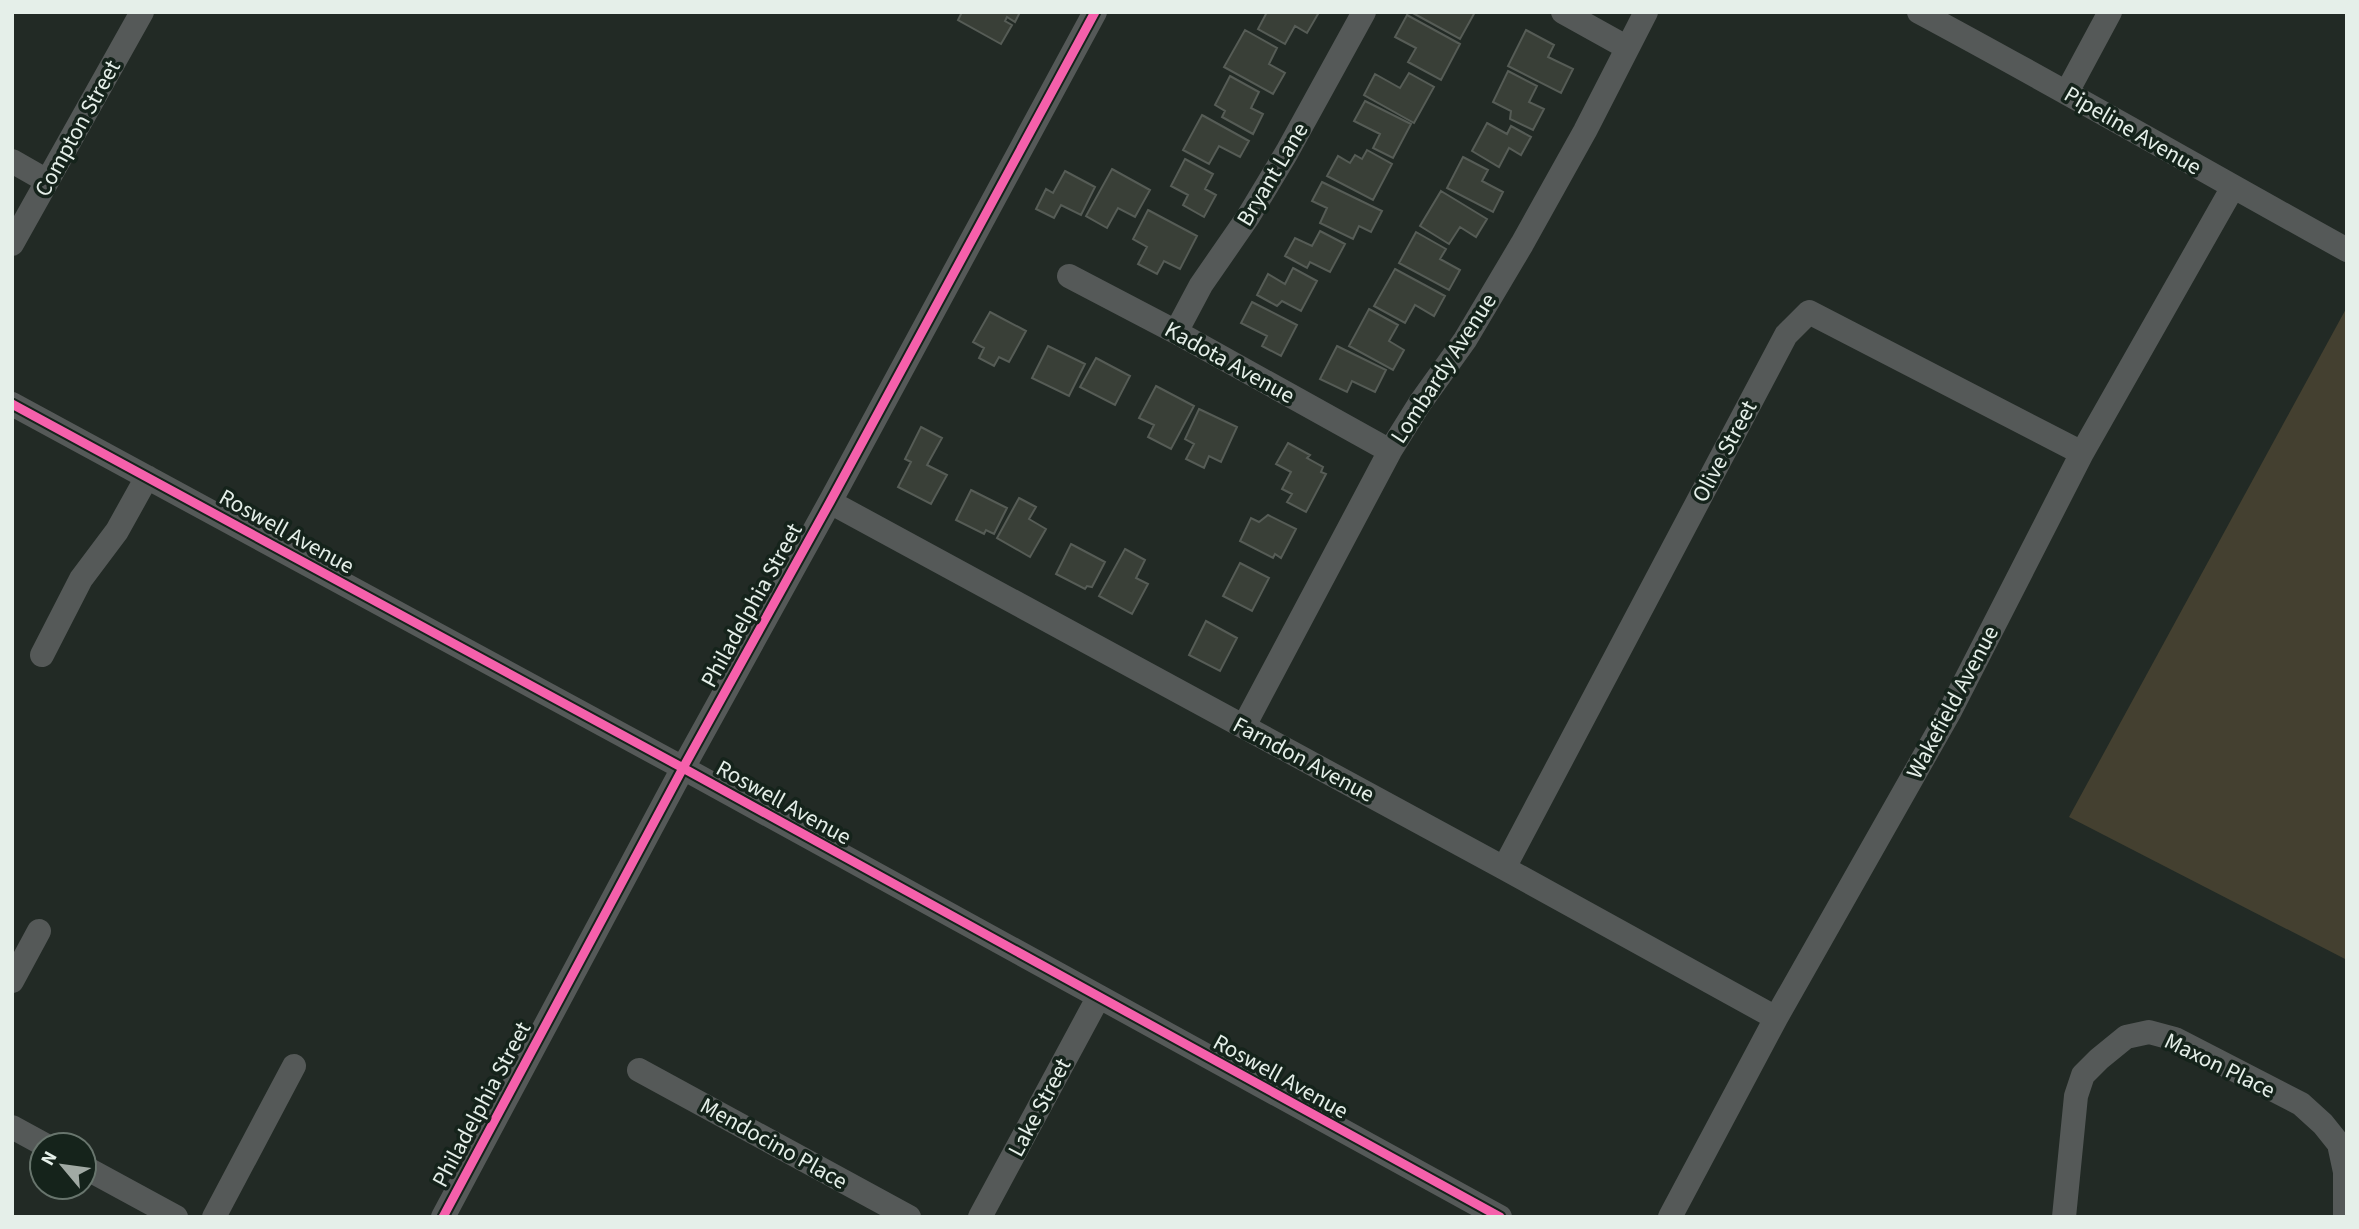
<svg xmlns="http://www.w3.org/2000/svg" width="2359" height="1229" font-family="'Source Sans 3',sans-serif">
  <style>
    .green { fill: #444030 }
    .building { fill: #393f37; stroke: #565c56; stroke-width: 2 }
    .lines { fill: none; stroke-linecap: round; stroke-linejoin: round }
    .minor { stroke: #555958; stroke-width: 24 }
    .cycleway-casing { stroke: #15231b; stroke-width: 13 }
    .cycleway { stroke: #f560ab; stroke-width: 9 }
    .labels { text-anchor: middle; stroke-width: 7; stroke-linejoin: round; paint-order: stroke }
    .street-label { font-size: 23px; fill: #e5efe9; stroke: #15231b }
  </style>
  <rect width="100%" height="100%" fill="#222a25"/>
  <path class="green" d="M2347,307v653l-278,-143z"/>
  <path class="building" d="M962,12h58l-5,10 -8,-5 -2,4 7,4 -11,19 -43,-24z
    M1267,12h47l4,2 -11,19 -12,-7 -10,18 -27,-15z
    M1411,12h64l-15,27z
    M1407,15l53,29 -19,36 -33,-18 8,-14 -21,-11z
    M1245,30l32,18 -8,16 16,9 -12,21 -49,-27z
    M1526,30l28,15 -6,12 25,12 -12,24 -53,-27z
    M1508,71l29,15 -8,16 15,7 -11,21 -23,-11 1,-8 -18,-9z
    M1409,73l25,14 -20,36 -50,-28 11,-21 25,14z
    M1230,76l29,16 -8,16 12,6 -10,20 -31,-17 3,-6 -10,-6z
    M1365,101l46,23 -18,34 -20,-10 7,-14 -26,-13z
    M1202,115l47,26 -9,16 -21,-11 -10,18 -26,-14z
    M1487,123l20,11 4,-8 20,11 -10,18 -12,-7 -10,19 -27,-16z
    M1367,150l25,14 -19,36 -46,-24 11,-20 12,7 5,-8 7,4z
    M1463,157l25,13 -6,11 21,11 -10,20 -46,-24z
    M1185,159l28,15 -8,15 11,6 -12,22 -21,-12 5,-10 -17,-9z
    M1112,169l38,21 -15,27 -17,-9 -11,20 -21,-12z
    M1065,171l30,16 -14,28 -20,-10 -7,13 -18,-9 10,-20 7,4z
    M1322,182l60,29 -11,21 -12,-6 -6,13 -33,-16 7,-15 -15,-7z
    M1441,191l46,28 -11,18 -16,-10 -11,17 -29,-18z
    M1148,210l49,26 -17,33 -16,-8 -7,13 -19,-10 9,-17 -14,-8z
    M1320,231l25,13 -15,28 -20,-10 -3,6 -22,-12 10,-18 17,8z
    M1416,232l30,17 -6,10 20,11 -11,20 -50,-27z
    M1293,268l24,13 -16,30 -19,-10 -5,5 -20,-11 11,-21 17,10z
    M1395,269l50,27 -11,20 -19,-11 -10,18 -31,-17z
    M1252,302l45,23 -16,31 -19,-10 5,-10 -26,-13z
    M1369,309l29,16 -9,16 15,9 -11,20 -44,-24z
    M990,312l36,19 -17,31 -10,-5 -5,9 -15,-8 5,-10 -11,-6z
    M1048,346l37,18 -16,32 -37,-18z
    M1337,346l49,24 -11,22 -23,-11 -5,11 -27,-13z
    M1096,358l34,18 -15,29 -35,-18z
    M1156,386l38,20 -23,43 -23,-12 6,-12 -15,-7z
    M1199,409l38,18 -16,35 -12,-6 -5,12 -18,-9 8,-15 -9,-5z
    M921,427l21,11 -15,27 20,10 -16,29 -33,-17 13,-25 -6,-3z
    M1288,443l22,12 -3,3 16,9 -2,5 5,2 -20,38 -19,-10 5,-8 -10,-5 9,-17 -15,-8z
    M971,490l36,18 -13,26 -8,-4 -2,4 -28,-14z
    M1019,498l17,9 -7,12 17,10 -16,28 -33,-19z
    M1268,515l28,14 -15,29 -6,-4 -2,4 -33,-17 11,-23 8,4z
    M1071,544l34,18 -13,25 -5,-1 -2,3 -29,-15z
    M1125,549l20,11 -9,18 12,6 -16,30 -33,-18z
    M1240,563l29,15 -17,33 -29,-15z
    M1206,621l31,17 -17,33 -31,-16z"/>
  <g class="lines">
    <path class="minor" d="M1563,12l63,35
      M1919,12c144,77 285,159 428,238
      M2067,92l43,-80
      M12,161l35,20
      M12,244l130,-232
      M1069,276l107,56 214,119
      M1176,332l25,-47 47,-68 39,-65 77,-140
      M12,404l671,364 817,449
      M830,502l674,366 272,150
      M42,655l39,-76 36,-48 30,-54
      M1244,726l146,-275 30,-48 45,-63 57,-96 63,-113 61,-119
      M1504,868l282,-533 23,-23 273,141
      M12,981l27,-50
      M639,1070l270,147
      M12,1127l33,18
      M84,1167l92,50
      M214,1217l80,-151
      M443,1217l240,-449 147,-266 265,-490
      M980,1217l118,-219
      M1670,1217l106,-199 174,-307 132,-258 151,-266
      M2064,1217l12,-121 7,-21 16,-16 27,-22 23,-5 26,7 126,65 22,20 16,20 6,28v45"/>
    <g class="cycleway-casing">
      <path id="cycleway" d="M12,404l671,364 817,449
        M443,1217l240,-449 147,-266 265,-490"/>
    </g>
    <use href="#cycleway" class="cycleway"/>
  </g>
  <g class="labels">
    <g class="street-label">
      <text transform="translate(77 128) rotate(-61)" y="8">Compton Street</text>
      <text transform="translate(2133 130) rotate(30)" y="8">Pipeline Avenue</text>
      <text transform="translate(1272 174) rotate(-59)" y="8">Bryant Lane</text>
      <text transform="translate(1230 362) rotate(29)" y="8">Kadota Avenue</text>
      <text transform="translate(1443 368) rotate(-57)" y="8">Lombardy Avenue</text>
      <text transform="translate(1724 451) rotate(-62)" y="8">Olive Street</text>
      <text transform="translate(287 531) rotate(29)" y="8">Roswell Avenue</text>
      <text transform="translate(751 605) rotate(-61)" y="8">Philadelphia Street</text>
      <text transform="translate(1952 702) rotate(-62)" y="8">Wakefield Avenue</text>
      <text transform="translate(1304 759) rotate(28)" y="8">Farndon Avenue</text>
      <text transform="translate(784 802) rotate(29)" y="8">Roswell Avenue</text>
      <text transform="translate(2220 1065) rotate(26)" y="8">Maxon Place</text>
      <text transform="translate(1281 1076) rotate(29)" y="8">Roswell Avenue</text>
      <text transform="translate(481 1104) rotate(-62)" y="8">Philadelphia Street</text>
      <text transform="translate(1039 1107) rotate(-62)" y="8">Lake Street</text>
      <text transform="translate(774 1143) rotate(29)" y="8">Mendocino Place</text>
    </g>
  </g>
  <rect width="2359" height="1229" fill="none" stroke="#e5efe9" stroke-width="28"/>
  <g transform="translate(63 1166) rotate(299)"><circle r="33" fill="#15231b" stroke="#68756d" stroke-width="2"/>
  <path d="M0-5L12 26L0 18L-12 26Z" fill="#a1aaa4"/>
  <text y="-10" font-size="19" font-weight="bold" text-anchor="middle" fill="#e5efe9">N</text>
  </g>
</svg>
